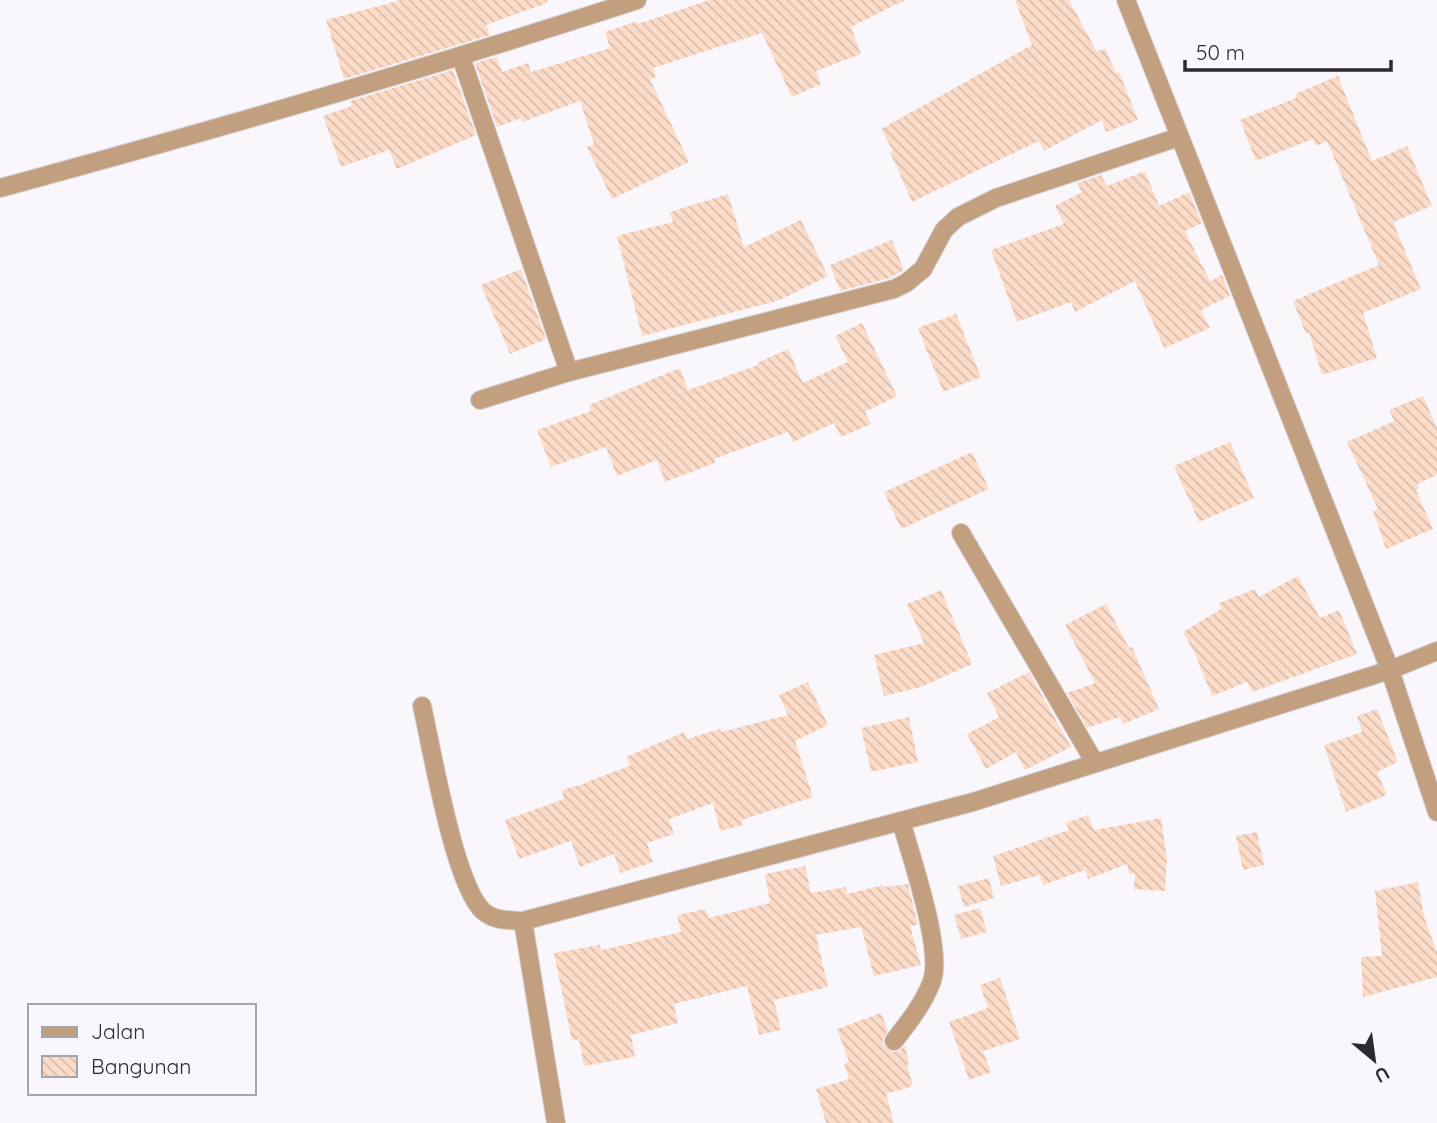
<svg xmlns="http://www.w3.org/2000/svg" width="1437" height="1123" font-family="Quicksand,sans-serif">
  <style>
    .building { fill: url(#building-back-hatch) }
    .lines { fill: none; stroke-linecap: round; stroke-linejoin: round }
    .street-casing { stroke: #d5d2d7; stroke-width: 20 }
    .street { stroke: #c2a07f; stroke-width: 18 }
  </style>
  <defs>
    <pattern id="building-back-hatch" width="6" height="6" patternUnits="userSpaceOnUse" patternTransform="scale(1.75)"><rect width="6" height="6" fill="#fcdcc8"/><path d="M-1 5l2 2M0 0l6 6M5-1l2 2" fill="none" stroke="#d8bdac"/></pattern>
  </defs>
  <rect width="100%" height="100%" fill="#faf7fc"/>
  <path class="building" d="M401,0h146v3l-61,22 4,10 -146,44 -18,-59z
    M709,0h196l-54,27 10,27 -45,17 5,13 -29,13 -30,-64 -109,35 3,9 -6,2 39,83 -77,37 -25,-52 7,-3 -14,-43 -58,21 -1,-4 -24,9 -22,-64 22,-6 5,15 26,-9 3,9 79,-24 -5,-16 32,-11 1,3z
    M1015,0h54l28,52 8,-4 11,25 3,-1 19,48 -32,12 -4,-12 -58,31 -5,-10 -127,61 -22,-50 3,-1 -12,-22 151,-84z
    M453,70l23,65 -79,34 -8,-19 -48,17 -18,-51 29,-10 -2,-5z
    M1338,76l34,85 35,-15 25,60 -39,16 28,67 -58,24 14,45 -55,17 -13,-43 -3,2 -13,-33 86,-36 -52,-124 -11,5 -3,-7 -57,22 -16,-41 56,-22 -1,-4z
    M1145,171l14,35 30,-14 13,31 -17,8 25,50 12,-6 8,21 -29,14 9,18 -46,20 -29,-67 -60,31 -4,-10 -54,20 -26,-72 73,-26 -9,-18 27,-14 -5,-9 24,-8 6,11z
    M728,194l16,53 57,-27 27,56 -48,24 -138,36 -25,-100 56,-14 -3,-10z
    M892,240l12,30 -14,8 -50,13 -10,-26z
    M521,269l25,70 -36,15 -29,-69z
    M956,314l25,63 -38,15 -25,-64z
    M862,323l35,73 -32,16 6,12 -30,13 -7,-14 -41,19 -5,-10 -74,27 1,4 -50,19 -8,-22 -40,16 -11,-29 -55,20 -14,-37 54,-19 -2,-6 91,-37 8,22 70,-25 -1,-2 31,-14 15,34 45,-21 -13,-26z
    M1423,396l14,32v47l-20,9 2,4 -3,2 17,39 -47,20 -13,-38 5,-2 -31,-67 47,-21 -5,-11z
    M1230,442l24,56 -55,24 -25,-56z
    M972,452l17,37 -88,40 -17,-37z
    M1298,576l22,42 19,-8 18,44 -105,38 -5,-10 -35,14 -17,-42 -12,-22 38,-23 -2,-6 36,-14 4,8z
    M941,590l31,74 -51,23 -37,9 -10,-41 50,-12 -17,-39z
    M1106,604l23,44 3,-1 27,62 -36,15 -3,-7 -33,11 -20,-35 28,-10 -30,-58z
    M1029,672l42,75 -46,23 -9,-18 -30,17 -19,-35 32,-17 -12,-24z
    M808,682l20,43 -33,16 18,56 -72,23 2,5 -23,6 -7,-28 -44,16 5,15 -27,9 6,19 -33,11 -6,-19 -34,13 -9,-26 -52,18 -14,-39 59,-21 -2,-9 24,-7v-1l44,-16 -4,-9 58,-25 3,7 33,-10 1,3 67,-17 -9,-20z
    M1377,709l21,53 -21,10 10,23 -41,17 -22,-67 38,-13 -5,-16z
    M909,717l9,45 -47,10 -10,-44z
    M1088,815l6,15 67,-12 6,41 -2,32 -31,-2 1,-16 -6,1 -2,-10 -39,15 -3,-9 -42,15 -3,-10 -39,11 -8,-30 76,-26 -3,-7z
    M1257,832l7,33 -21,5 -7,-34z
    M805,866l6,27 35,-6 1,7 37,-9v2l24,-3 10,41 -8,1 11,39 -47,11 -13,-49 -45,8 12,52 -54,13 7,30 -22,5 -12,-49 -73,18 4,19 -47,12 4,22 -51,9 -5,-27 -7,2 -18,-88 46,-8 1,5 80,-18 -4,-17 29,-6 2,9 62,-15 -5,-29z
    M989,878l5,20 -30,9 -6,-21z
    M1418,882l6,35 13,35v25l-74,20 -2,-40 21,-1 -7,-65z
    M980,908l7,24 -26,7 -7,-24z
    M1000,978l20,61 -37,12 8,21 -22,8 -20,-58 39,-14 -8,-23z
    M881,1013l7,18 -5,8 1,7 9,6 6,-1 6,-6 4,19 -2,1 6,21 -27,8 8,29h-68l-10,-34 33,-10 -5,-15 5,-2 -12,-33z"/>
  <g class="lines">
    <g class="street-casing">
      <path id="street" d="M1126,0l264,670 47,-19
        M461,57l108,315
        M0,188c214,-58 426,-119 637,-188
        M480,400l89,-28 325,-83 12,-6 17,-14 21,-39 14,-13 38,-19 183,-61
        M961,533l134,230
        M422,706c10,43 32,178 61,205 11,10 26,9 40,10
        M894,1041c14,-18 30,-38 38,-60 11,-33 -21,-124 -31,-160
        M556,1123l-33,-202 450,-119 417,-132 47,142"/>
    </g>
    <use href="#street" class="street"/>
  </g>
  <rect x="28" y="1004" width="228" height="91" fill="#faf7fc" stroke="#a8a4ab" stroke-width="2"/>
  <rect x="42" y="1027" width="35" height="10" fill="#c2a07f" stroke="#a8a4ab" stroke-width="2"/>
  <text x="91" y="1039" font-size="21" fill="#2d2831">Jalan</text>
  <rect x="42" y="1056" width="35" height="21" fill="url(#building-back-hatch)" stroke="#a8a4ab" stroke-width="2"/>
  <text x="91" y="1074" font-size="21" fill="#2d2831">Bangunan</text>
  <g transform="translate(1374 1060) rotate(151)" stroke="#faf7fc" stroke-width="5" paint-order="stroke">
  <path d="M0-5L12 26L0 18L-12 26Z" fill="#2d2831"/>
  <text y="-10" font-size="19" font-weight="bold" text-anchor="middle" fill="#2d2831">U</text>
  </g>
  <path d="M1185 60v10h206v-10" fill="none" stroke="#2d2831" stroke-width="3.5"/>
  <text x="1196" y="60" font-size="21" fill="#2d2831" stroke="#faf7fc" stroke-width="5" paint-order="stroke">50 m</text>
</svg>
